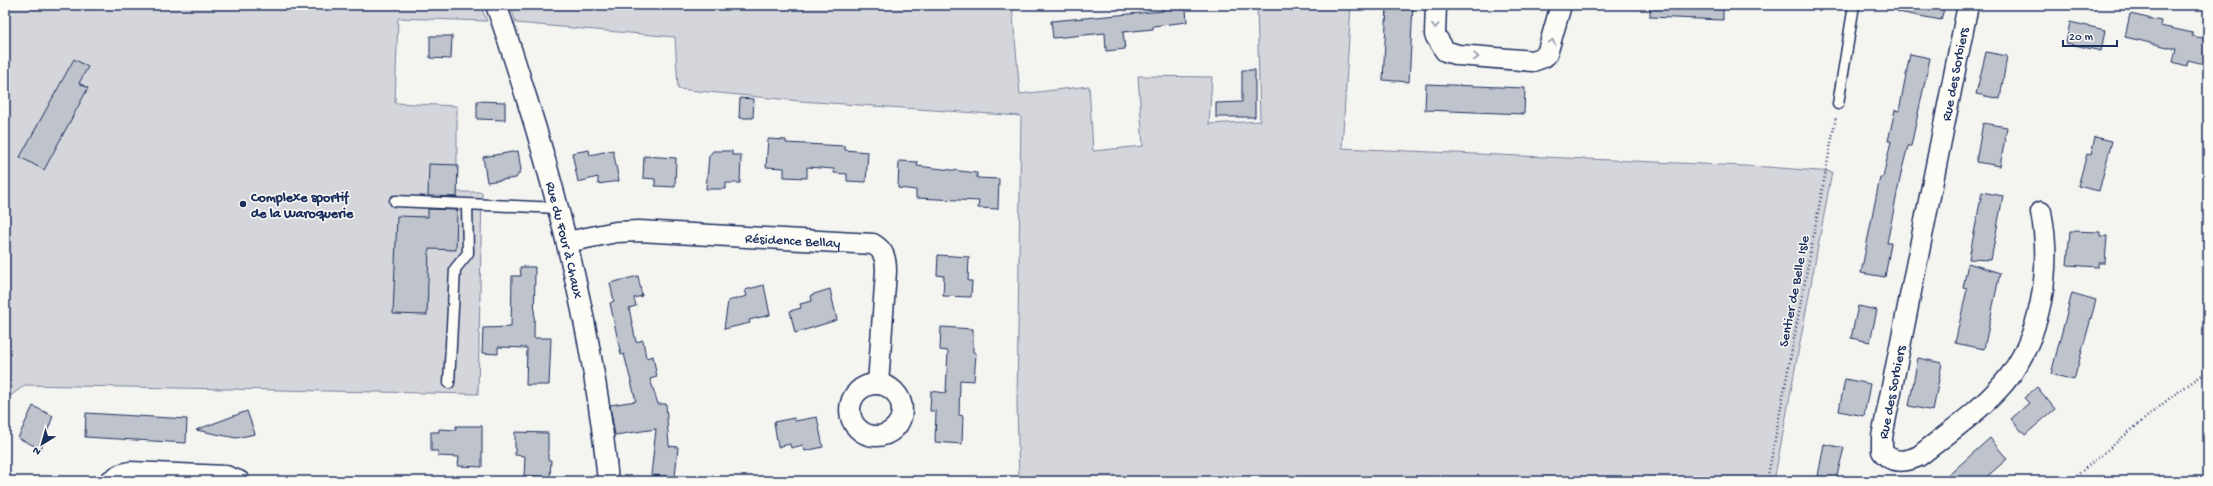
<svg xmlns="http://www.w3.org/2000/svg" width="2213" height="486" font-family="'Gochi Hand',sans-serif">
  <style>
    .green { fill: #d4d6db; stroke: #78829c }
    .building { fill: #bfc3cc; stroke: #1b2f5e }
    .lines { fill: none; stroke-linecap: round; stroke-linejoin: round }
    .service-casing { stroke: #1b2f5e; stroke-width: 13 }
    .minor-casing { stroke: #1b2f5e; stroke-width: 23 }
    .path { stroke: #1b2f5e; stroke-width: 2.5; stroke-dasharray: 1 3; stroke-linecap: butt }
    .service { stroke: #fdfcf7; stroke-width: 10 }
    .minor { stroke: #fdfcf7; stroke-width: 20 }
    .oneway { stroke: #8c96aa }
    .poi-dot { fill: #1b2f5e; stroke: #fdfcf7; stroke-width: 1.5 }
    .labels { text-anchor: middle; stroke-width: 3; stroke-linejoin: round; paint-order: stroke }
    .street-label { font-size: 14px; fill: #1b2f5e; stroke: #fdfcf7 }
    .poi-label { font-size: 14px; font-weight: bold; fill: #1b2f5e; stroke: #fdfcf7; text-anchor: start }
  </style>
  <rect width="100%" height="100%" fill="#f4f4f1"/>
  <filter id="ink" filterUnits="userSpaceOnUse"><feTurbulence type="fractalNoise" baseFrequency=".025" numOctaves="2"/><feDisplacementMap in="SourceGraphic" scale="8" xChannelSelector="R" yChannelSelector="G"/><feConvolveMatrix kernelMatrix="1 2 1 2 8 2 1 2 1" color-interpolation-filters="sRGB"/></filter>
  <g filter="url(#ink)">
    <path class="green" d="M5,5h475l7,16 -89,-3 -3,85 62,3v86h25l-4,202 -453,-9 -20,15z
      M510,5h502l8,89 69,-8 4,65 50,-5 -5,-70 74,1 -3,47 51,-3 -3,-116h94l-9,143 425,19 65,5 -58,309h-755l-2,-77 4,-288 -221,-15 -122,-12 -3,-52 -159,-14z"/>
    <path class="building" d="M1162,5h19l1,5 4,-1 1,13 -34,4v3l-30,3 2,17 -19,2 -1,-18 -52,5 -2,-17 112,-10z
      M1387,5h26l-4,77 -26,-2z
      M1650,5h73v15l-73,-3z
      M1898,5h47l-4,15 -43,-8z
      M2130,14l31,7 -1,5 33,7 -1,3 16,3v26l-20,-5 -1,6 -14,-4 3,-13 -51,-12z
      M2070,22l35,8 -4,21 -35,-8z
      M430,36h22l-1,23 -21,-1z
      M1986,52l21,4 -7,43 -24,-5z
      M1910,54l20,4 -19,88h-3l-6,23 -15,74h4l-6,34 -24,-4 19,-96h3l8,-36h-3l7,-31 4,1z
      M74,59l14,8 -9,16 9,5 -44,82 -24,-13z
      M1242,70h13v47h-39v-14l26,-1z
      M1426,84l99,4 -1,26 -99,-4z
      M740,98l14,1 -1,19h-14z
      M477,101l28,1v18l-28,-1z
      M1983,123l24,4 -7,39 -24,-4z
      M2095,137l17,4 -13,50 -21,-5 9,-32 4,1z
      M768,139l18,1v3l59,3v4l23,2 -2,30 -19,-1v-7l-13,-1v-4l-27,-2v11l-23,-1v-9l-18,-1z
      M589,150l1,5 23,-5 6,31 -21,3v-7l-20,5 -6,-29z
      M518,151l3,19 -5,8 -29,4 -4,-25z
      M713,151h19v4h9l-1,28h-14v6h-20l3,-33z
      M644,156l32,2 -1,29 -20,-1v-7l-12,-1z
      M899,161l19,1 -1,4 60,7v5l22,1 -1,30 -20,-1 1,-7 -63,-3v-8l-18,-2z
      M429,164l29,1 -1,32 -29,-1z
      M1982,192l21,4 -12,64 -22,-1z
      M428,209l29,1 -1,40 -27,-1 -2,66 -34,-1 4,-98 31,1z
      M2070,231l30,1v4h7l-2,27h-7v4l-31,-2z
      M938,255l31,2 -1,24h4l-1,16 -28,-1 1,-20 -7,-1z
      M1968,263l32,10 -16,76 -29,-6 12,-54 -4,-1z
      M520,267h15l-1,71h17l-2,47h-23l1,-37 -29,-1v7l-16,-1 1,-25 28,-1 1,-51h9z
      M638,276l4,20 -8,2 2,8 -7,2 7,34 7,-2 3,18 7,-2 4,21 -7,2 8,25h8l3,42 9,1 -3,30 -24,-2 5,-46 -41,6 -5,-30 26,-4 -12,-47 -3,1 -11,-52 4,-2 -4,-18z
      M764,285l6,30 -21,5 1,3 -26,6 4,-28 19,-5 -2,-6z
      M830,289l7,31 -42,13 -5,-22 11,-3 -1,-4 12,-3 -1,-6z
      M2072,293l24,7 -22,80 -23,-6z
      M1858,306l19,4 -7,32 -19,-4z
      M941,327l32,2v23l3,1 -2,28 -14,-1 -1,35 4,1 -1,28 -27,-2 1,-31h-6l1,-20 15,2 2,-42 -8,-1z
      M1918,358l24,5 -9,48 -24,-5z
      M1845,379l25,5 -6,32 -25,-5z
      M2037,387l18,22 -30,26 -14,-16 18,-16 -5,-5z
      M33,406l20,10 -12,33 -23,-11z
      M247,411l8,23 -19,4 -40,-8z
      M86,413l101,6 -1,24 -101,-6z
      M817,417l6,30 -18,4 -2,-6 -12,3 -1,-4 -12,3 -4,-25 20,-4 1,3z
      M456,426h26v41l-24,-1 1,-9 -21,-1v-5h-7v-19h8v-3l17,1z
      M515,432l33,1v27h3l-1,17 -26,-1 1,-20 -10,-1z
      M1990,438l17,21 -25,22h-40z
      M1824,444l20,4 -8,31 -18,-3z"/>
    <g class="lines">
      <g class="service-casing">
        <path id="service" d="M1838,104l16,-99
          M395,201l164,7
          M449,383l6,-114 13,-16 -1,-49"/>
      </g>
      <g class="minor-casing">
        <g id="minor">
          <path id="s1" d="M496,5c15,41 27,82 40,124 34,115 61,232 72,352"/>
          <path d="M1436,5l-1,30 10,16 13,4 75,6 11,-4 3,-3 14,-49"/>
          <path d="M1968,5l-86,432v14c9,13 24,11 37,5 29,-23 61,-45 85,-73 38,-45 48,-115 37,-171"/>
          <path id="s2" d="M567,242l49,-10 23,-1 234,13c11,6 13,15 13,27l-8,113"/>
          <circle cx="876" cy="410" r="26"/>
          <path d="M110,481l9,-6 11,-3 96,4 13,5"/>
        </g>
      </g>
      <path class="path" d="M1767,481l69,-364
        M2070,481l101,-84 37,-26"/>
      <use href="#service" class="service"/>
      <use href="#minor" class="minor"/>
    </g>
    <defs><path id="oneway-chevron" d="M-2-3.5L2.5 0L-2 3.5" fill="none" stroke-width="1.6" stroke-linecap="round" stroke-linejoin="round"/></defs>
    <g class="oneway">
      <use href="#oneway-chevron" transform="translate(1435 26) rotate(91)"/>
      <use href="#oneway-chevron" transform="translate(1552 42) rotate(-76)"/>
      <use href="#oneway-chevron" transform="translate(1476 57) rotate(4)"/>
    </g>
  </g>
  <circle class="poi-dot" cx="243" cy="204" r="4"/>
  <g class="labels">
    <g class="street-label">
      <text transform="translate(1954 74) rotate(-79)" y="5">Rue des Sorbiers</text>
      <text dy="5" stroke="none"><textPath href="#s2" startOffset="227">Résidence Bellay</textPath></text>
      <text dy="5" stroke="none"><textPath href="#s1" startOffset="245">Rue du Four à Chaux</textPath></text>
      <text transform="translate(1793 291) rotate(-79)" y="5">Sentier de Belle Isle</text>
      <text transform="translate(1891 392) rotate(-79)" y="5">Rue des Sorbiers</text>
    </g>
    <g class="poi-label">
      <text x="251" y="201">Complexe sportif<tspan x="251" dy="16">de la Waroquerie</tspan></text>
    </g>
  </g>
  <rect width="2213" height="486" fill="none" stroke="#fdfcf7" stroke-width="20"/>
  <rect x="10" y="10" width="2193" height="466" fill="none" stroke="#1b2f5e" stroke-width="1.5" filter="url(#ink)"/>
  <g transform="translate(42 444) rotate(217)" stroke="#fdfcf7" stroke-width="3" paint-order="stroke">
  <path d="M0-3L7 15L0 10L-7 15Z" fill="#1b2f5e"/>
  <text y="-6" font-size="11" font-weight="bold" text-anchor="middle" fill="#1b2f5e">N</text>
  </g>
  <path d="M2063 40v6h54v-6" fill="none" stroke="#1b2f5e" stroke-width="2"/>
  <text x="2069" y="40" font-size="12" fill="#1b2f5e" stroke="#fdfcf7" stroke-width="3" paint-order="stroke">20 m</text>
</svg>
